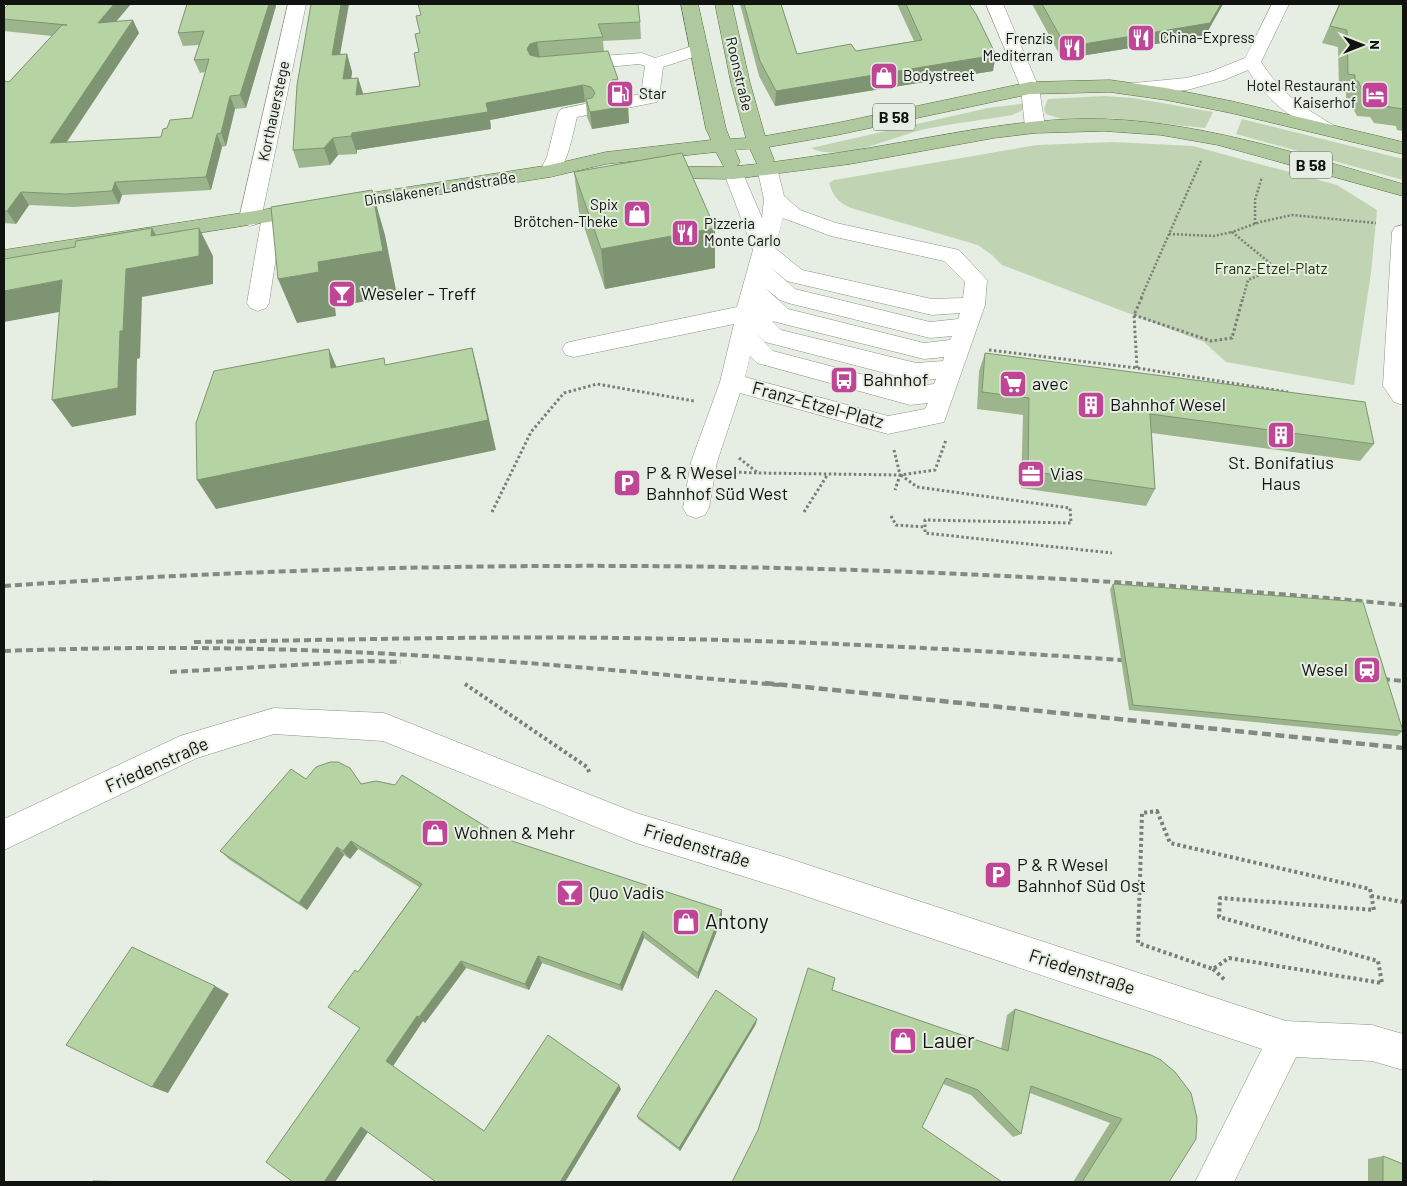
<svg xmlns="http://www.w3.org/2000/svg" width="1407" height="1186" font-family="Barlow,sans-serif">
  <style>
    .green { fill: #c0d3b3 }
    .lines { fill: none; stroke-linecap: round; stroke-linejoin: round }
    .minor-casing { stroke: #8c9288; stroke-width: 1 }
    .major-casing { stroke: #557142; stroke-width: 1 }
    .path-far2 { stroke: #7a7e77; stroke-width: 2.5; stroke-dasharray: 2 2; stroke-linecap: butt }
    .path-far1 { stroke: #7a7e77; stroke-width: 3; stroke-dasharray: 2.5 2.5; stroke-linecap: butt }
    .path { stroke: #7a7e77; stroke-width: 4; stroke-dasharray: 3 3; stroke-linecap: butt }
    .minor { fill: #fff; fill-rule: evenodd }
    .major { fill: #afc89e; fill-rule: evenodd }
    .rail-far1 { stroke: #848981; stroke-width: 4; stroke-dasharray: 7 4; stroke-linecap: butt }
    .rail { stroke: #848981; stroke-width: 4.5; stroke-dasharray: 9 4.5; stroke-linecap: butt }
    .wall { fill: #9db58c }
    .shaded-wall { fill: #7f9472 }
    .building { fill: #b6d3a3; stroke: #7f9472 }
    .labels { text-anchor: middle; stroke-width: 4; stroke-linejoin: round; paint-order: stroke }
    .far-poi-label { font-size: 15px; fill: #111310; stroke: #e6ede2; text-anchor: start }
    .far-street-label { font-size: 15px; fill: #111310; stroke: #e6ede2 }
    .far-park-label { font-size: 15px; fill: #193300; stroke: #e6ede2 }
    .shield { fill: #e6ede2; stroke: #51544f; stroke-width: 1 }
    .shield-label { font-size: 16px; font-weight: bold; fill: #111310 }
    .poi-label { font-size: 18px; fill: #111310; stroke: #e6ede2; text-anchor: start }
    .street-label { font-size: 18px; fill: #111310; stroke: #e6ede2 }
    .near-poi-label { font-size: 21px; fill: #111310; stroke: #e6ede2; text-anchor: start }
  </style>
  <rect width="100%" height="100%" fill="#e6ede2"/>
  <path class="green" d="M1104,96l29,2 80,14 -8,16 -95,-10 -48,1 -16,-5 -2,-5 4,-10z
    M1027,103l-6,8 -9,4c-28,5 -58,8 -87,14 -30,7 -85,34 -114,19l177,-40z
    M1242,119l161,40v21l-167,-46z
    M1113,142l80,4 144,39 40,25 -6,63 -17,112 -128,-23 -22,-20 -202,-77 -10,-10 -14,-10 -127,-37c-13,-6 -18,-12 -22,-25l5,-3 203,-35z"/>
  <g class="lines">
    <g class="minor-casing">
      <path id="minor" d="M288,4h18l-45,215 -4,5 -7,2 -7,-2 -4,-5z
        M986,4h17l36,84 6,39 -3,4 -7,2 -7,-2 -3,-4 -4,-39z
        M1272,4h17l-28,58c23,34 37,42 72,63l3,4 -3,4 -7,2 -7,-2c-33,-20 -50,-30 -71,-63l-24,10 -37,10 -53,5 -7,-2 -2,-4 2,-4 7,-2 52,-5 24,-6 35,-14z
        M699,44l6,1 3,4 -3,4 -42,14 -4,31 -2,4 -35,7 -7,-2 -3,-4 3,-4 26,-5 4,-28 -6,-2 -64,6 -6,-2 -3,-4 3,-4 6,-2 67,-5 13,5z
        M585,104l7,2 3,4 -3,4 -15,3c-5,20 -8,41 -20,58l-7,2 -7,-2 -3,-4 7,-14 11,-44 3,-4z
        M767,162l7,2 3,4 7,28 16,14 36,13 123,27 28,30 -2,25 -41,117 -56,12 -148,-41 -23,69 -8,46 -4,7 -9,3 -9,-3 -4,-7 8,-46 29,-80 14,-58 -160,33 -8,-2 -4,-6 4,-6 8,-2 163,-34 16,-57 -29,-77 3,-4 7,-2 7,2 21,49 2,-19 -7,-31 3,-4zM783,218l48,18 113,25 21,21 -2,16 -31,1 -130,-29 -27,-22zM769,266l18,15 8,2 137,32 28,-2 -2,6 -28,3 -135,-33zM764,287l16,13 8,3 142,35 22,-2 -2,4 -26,3 -136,-34zM760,309l12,12 152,38 20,-2 -1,4 -27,2 -135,-33zM755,332l10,10 8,2 143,37 20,-2 -2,5 -24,3 -137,-36zM750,356l7,7 153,42 18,-2 -3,6 -37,7 -143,-39z
        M272,209l7,2 3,5 -13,87 -3,5 -8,3 -8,-3 -3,-5 15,-87 3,-5z
        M1403,225v180l-9,-3 -11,-16 9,-154 3,-5z
        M274,708l110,5 252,100 148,44 502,164 86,4 31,9v36l-31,-9 -76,-4 -62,125h-39l67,-133 -478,-160 -148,-46 -253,-102 -109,-7 -77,24 -193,92v-31l176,-83z"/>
    </g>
    <g class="major-casing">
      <path id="major" d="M681,4h17l28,125 4,10 16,-1 -15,-55 -16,-79h17l18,79 15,53 72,-13 193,-41 80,-2 56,8 65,13 172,41v12l-172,-41 -65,-13 -56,-8 -80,2 -193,41 -68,12 5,13 -1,2c44,-6 87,-12 130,-20 67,-12 134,-25 202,-23 103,4 200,37 298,65v12l-185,-51 -57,-10 -57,-4 -69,2 -41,5 -144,26 -116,15 -80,-1 -7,-2 -3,-4 3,-4 7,-2 70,1 -8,-15 -110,12 -56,13 -546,87v-14l546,-85 56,-13 105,-12 -5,-11zM750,149l7,15 -20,2 3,-4 -5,-12z"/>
    </g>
    <path class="path-far2" d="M1255,224v-24l7,-23
      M1169,234l45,2 18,-4
      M1141,298l60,-137
      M1243,298l5,-18 28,-12 -44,-36 28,-10 32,-7 84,8"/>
    <path class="path-far1" d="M1134,315l77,26 21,-3 11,-41
      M989,350l148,18 151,24
      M1137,368l-3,-53 8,-18
      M894,450l6,25 -5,15
      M739,458l19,15 142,2 35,-5 11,-30
      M734,472l24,1
      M901,475l16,12 153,21 1,15 -146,-3v13l187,20
      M492,512l39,-80 33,-39 33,-9 97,17
      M804,512l24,-38
      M891,516l5,9 29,2"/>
    <path class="path" d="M465,684l122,83 3,7
      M1157,811l13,32 200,46 4,21 -154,-12 -1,19 159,44 4,22 -153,-25 -16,11 -75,-26 4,-130z
      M1371,896l32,6
      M1213,969l13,12"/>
    <use href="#minor" class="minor"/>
    <use href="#major" class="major"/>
    <path class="rail-far1" d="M4,586c467,-32 933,-26 1399,19
      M194,642c142,-2 284,-6 426,-4 172,2 343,11 515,23
      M4,651c135,-5 270,-4 406,4 123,7 246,19 369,30
      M170,672l197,-11 34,1
      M1372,678l31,3"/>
    <path class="rail" d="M765,683l638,65"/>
  </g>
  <path class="wall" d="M740,4h41l16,50 59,-3 58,-10 -17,-37h72l24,67 -218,35 -16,-30z
    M1032,4h191l-18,32 -143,23z
    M1339,4h64v127l-6,-1 -1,-4 -22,-3 -4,-6 -13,-1 -9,-18h-2v-6l-7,-1 -1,-44 -16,-4z
    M276,6l-30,102 -11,1 -9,37 -4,1 -11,43 -89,5 -3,9 -45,3 -45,-2 -13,19 -12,-1v-142l5,1 43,-46 -48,-5v-22l112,12 23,12 -72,109 94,-5 6,-9 25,-10 13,-46 -5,1 -6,-13 5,-15 -16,1 -5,-13z
    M640,22l1,17 -38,2 1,11 15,40 9,14 1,17 -37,6 -5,-12 -1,-14 -1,-1 -95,18 1,9 -134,21v4l-19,1 -8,10 -31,3 -6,-18 47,-95 7,-1 5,18 -1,7 7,-1 5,16 57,-8 -1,-34 -4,-18z
    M574,172l141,96 -110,21 -26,-77z
    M985,353l389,91 -14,17 -208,-28 3,56 -9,17 -125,-18 2,-73 -46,-6 2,-38z
    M1113,584l290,147 -6,5 -268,-26 -19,-121z
    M306,779l55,5 145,55 216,79 -24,61 -54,-41 -22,53 -80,-28 -13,27 -63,-22 -41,55 -2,-2 -30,45 91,65 137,-42 -56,93 -197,-50 -33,50 25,-154 -2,-56 61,-85 -61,-38 -8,10 -6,-4 -37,55 -77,-50 -10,-9z
    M832,990l169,59 6,-34 8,-6 136,46 18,127h-96l37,-59 -80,-30 -9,41 -8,3 -42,-42 -28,-11 -211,98z
    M756,1024l-76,127 -42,-32 -1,-3z
    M1383,1156l20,26h-35v-23z"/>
  <path class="shaded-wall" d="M114,4h17l-27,32 -6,-13z
    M269,4h6l1,2 -30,102 -6,-13z
    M341,4h8l-12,68 -5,-17z
    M1221,4h2l-18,32 -143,23 4,-12z
    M133,20l6,13 -82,123 -7,-13z
    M537,42l3,17 -11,7 -2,-17 3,-5z
    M347,54l5,18 -3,24 -6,-17z
    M996,55l-3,16 -218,35 1,-15z
    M358,78l6,18 -8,-1z
    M618,79l2,17 -6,2 -5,-11 3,-7z
    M583,85l2,17 -95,18 1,9 -134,21v4l-6,-18 1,-3 134,-30z
    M230,96l5,13 -9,37 -5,-13z
    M628,106l1,17 -37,6 -2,-17z
    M217,134l5,13 -11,43 -5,-13z
    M333,138l5,17 -8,10 -6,-17z
    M115,182l7,13 -3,9 -7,-13z
    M372,190l13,45 12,60 -62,12 1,9 -39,7 -19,-44 40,-17z
    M21,192l8,13 -13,19 -9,-13z
    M152,228l15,28 32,-28 14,28v28l-71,13 -2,61 -3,1 -1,56 -64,12 -20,-27 68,-69 6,-62 25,-33z
    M715,228v40l-110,21 -4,-40z
    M62,280l19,28 -77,14v-31z
    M472,348l8,31 16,71 -280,59 -19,-29z
    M329,349l13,31 -11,-12z
    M351,841l7,8 -8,10 -7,-8z
    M337,847l7,8 -37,55 -8,-7z
    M722,910v8l-24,61v-6z
    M643,931l1,7 -22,53 -2,-6z
    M538,956l4,7 -13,27 -4,-6z
    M461,961l5,7 -41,55 -6,-6z
    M215,986l14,8 -61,99 -16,-6z
    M417,1016l6,5 -30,45 96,68 -103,-73z
    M757,1019l-1,5 -76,127 -1,-3z
    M619,1085l2,4 -56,93h-5z
    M361,1127l8,3 -34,52h-11z"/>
  <path class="building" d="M9,4h105l-16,19 35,-3 -83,123 111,-6 2,-8 4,-1 3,-8 22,-2 17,-59 -15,1 10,-29 -26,2 9,-29h82l-29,91 -10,1 -9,37 -4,1 -11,43 -91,5 -3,9 -46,3 -45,-2 -14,19h-3v-130l5,1 53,-57h5l-63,-6v-10z
    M311,4h30l-9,51 15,-1 -4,25 15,-1 -2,17 64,-9 -6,-33 5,-1 -4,-18 5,-1 -4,-17 5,-1 -3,-11h220l2,18 -42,2 5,13 -66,5 -7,2 -3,5 3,6 8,2 70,-6 10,28 -6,1 -3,7 4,4 11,2 4,13 -38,6 -4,-13 6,-1 3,-5 -4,-6 -8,-2 -97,18 2,9 -136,21 -1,3 -18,2 -9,10 -31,2 4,-65z
    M744,4h37l16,50 54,-10 5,7 66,-11 -16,-36h63l7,10 20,41 -220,36 -16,-30z
    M1042,4h179l-11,19 -144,24z
    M1340,4h63v105l-19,-3 -4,-6 -14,-1 -8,-18h-3v-6l-7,-1 -1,-44 -17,-4z
    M682,153l33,75 -114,21 -27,-77z
    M372,190l11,61 -65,11 1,10 -41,7 -7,-72z
    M152,228l-1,8 48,-8v28l-73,13 -3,62h-3l-2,57 -66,12 10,-120 -58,11v-32l71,-12 1,-6z
    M472,348l16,72 -291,60 -1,-57 18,-52 115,-22 2,19 53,-10 1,7z
    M985,353l380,49 9,42 -224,-30 5,75 -127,-18 1,-73 -47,-6z
    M1113,584l250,18 40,129 -270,-26z
    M330,762h8l12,6 11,16 15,-3 19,4 7,-10 104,64 216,71 -24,63 -55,-42 -23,54 -82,-29 -13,28 -64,-23 -42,56 -2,-1 -31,45 98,70 64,-96 71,50 -59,97h-124l-75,-55 -37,55h-31l-27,-20 94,-134 -32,-21 27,-37 3,2 64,-88 -71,-43 -8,10 -6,-4 -38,56 -79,-52 71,-82 15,10 10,-12z
    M132,947l83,39 -63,101 -86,-42z
    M808,968l27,10 -3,12 176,61 7,-42 136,46 10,5 14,12 16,21 6,25 -1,21 -27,43h-87l40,-63 -91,-33 -10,48 -43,-44 -32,-12 -24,49 80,55h-270l26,-52z
    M716,990l41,29 -78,129 -42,-32z
    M1383,1156l20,8v18h-20z
    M93,1181l43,1h-43z"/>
  <defs>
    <g id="restaurant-square" transform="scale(1.4375)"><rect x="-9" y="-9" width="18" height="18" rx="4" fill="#c04597" stroke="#e6ede2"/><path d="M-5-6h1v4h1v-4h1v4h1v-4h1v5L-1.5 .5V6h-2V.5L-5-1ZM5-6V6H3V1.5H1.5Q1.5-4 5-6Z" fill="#fff"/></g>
    <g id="shop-square" transform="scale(1.4375)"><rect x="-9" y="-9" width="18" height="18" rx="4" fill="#c04597" stroke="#e6ede2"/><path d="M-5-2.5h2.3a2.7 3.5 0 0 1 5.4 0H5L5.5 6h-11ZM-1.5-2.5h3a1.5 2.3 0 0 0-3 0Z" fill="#fff"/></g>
    <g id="fuel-square" transform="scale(1.4375)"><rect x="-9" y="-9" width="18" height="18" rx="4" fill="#c04597" stroke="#e6ede2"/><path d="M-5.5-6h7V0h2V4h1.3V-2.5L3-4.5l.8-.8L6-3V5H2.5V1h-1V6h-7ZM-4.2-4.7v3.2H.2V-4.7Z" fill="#fff"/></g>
    <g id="hotel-square" transform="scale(1.4375)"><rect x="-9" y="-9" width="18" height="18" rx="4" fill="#c04597" stroke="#e6ede2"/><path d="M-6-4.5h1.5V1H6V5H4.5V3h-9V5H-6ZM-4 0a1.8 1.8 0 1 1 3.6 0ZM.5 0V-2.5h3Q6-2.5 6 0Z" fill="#fff"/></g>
    <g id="bar-square" transform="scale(1.4375)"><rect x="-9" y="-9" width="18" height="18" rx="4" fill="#c04597" stroke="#e6ede2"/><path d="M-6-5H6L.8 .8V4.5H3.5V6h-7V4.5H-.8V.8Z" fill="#fff"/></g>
    <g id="bus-square" transform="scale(1.4375)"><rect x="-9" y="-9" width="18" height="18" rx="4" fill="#c04597" stroke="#e6ede2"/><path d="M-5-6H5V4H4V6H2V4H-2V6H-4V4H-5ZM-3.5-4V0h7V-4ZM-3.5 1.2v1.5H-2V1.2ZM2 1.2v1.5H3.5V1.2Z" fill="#fff"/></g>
    <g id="supermarket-square" transform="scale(1.4375)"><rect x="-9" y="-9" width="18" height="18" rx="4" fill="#c04597" stroke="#e6ede2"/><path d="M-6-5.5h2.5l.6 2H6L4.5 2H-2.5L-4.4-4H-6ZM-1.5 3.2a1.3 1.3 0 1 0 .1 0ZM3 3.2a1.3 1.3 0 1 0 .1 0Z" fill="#fff"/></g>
    <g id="building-square" transform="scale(1.4375)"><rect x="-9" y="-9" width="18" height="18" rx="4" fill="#c04597" stroke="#e6ede2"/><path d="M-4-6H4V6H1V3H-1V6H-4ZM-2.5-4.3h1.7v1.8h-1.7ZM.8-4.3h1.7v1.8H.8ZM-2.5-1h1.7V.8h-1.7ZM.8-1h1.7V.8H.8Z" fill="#fff"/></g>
    <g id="office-square" transform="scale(1.4375)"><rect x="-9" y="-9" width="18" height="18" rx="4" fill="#c04597" stroke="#e6ede2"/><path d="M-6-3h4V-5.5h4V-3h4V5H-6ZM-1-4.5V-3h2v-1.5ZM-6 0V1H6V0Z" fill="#fff"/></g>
    <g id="parking-square" transform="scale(1.4375)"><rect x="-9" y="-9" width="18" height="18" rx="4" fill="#c04597" stroke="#e6ede2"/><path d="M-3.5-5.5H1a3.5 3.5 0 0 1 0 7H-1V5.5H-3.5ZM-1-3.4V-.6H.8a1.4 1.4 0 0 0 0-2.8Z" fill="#fff"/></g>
    <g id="station-square" transform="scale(1.4375)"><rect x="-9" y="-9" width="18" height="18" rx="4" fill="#c04597" stroke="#e6ede2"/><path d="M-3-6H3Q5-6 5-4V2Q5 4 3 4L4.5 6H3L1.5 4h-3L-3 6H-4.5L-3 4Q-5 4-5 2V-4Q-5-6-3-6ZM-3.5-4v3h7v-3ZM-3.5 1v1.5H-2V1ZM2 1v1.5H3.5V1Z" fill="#fff"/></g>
  </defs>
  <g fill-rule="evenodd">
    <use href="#restaurant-square" x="1141" y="38"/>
    <use href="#restaurant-square" x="1072" y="48"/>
    <use href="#shop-square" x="884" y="76"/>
    <use href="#fuel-square" x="620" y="94"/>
    <use href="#hotel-square" x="1375" y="95"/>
    <use href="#shop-square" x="637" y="214"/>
    <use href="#restaurant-square" x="685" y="233"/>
    <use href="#bar-square" x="342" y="294"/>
    <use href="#bus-square" x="844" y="380"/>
    <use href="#supermarket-square" x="1013" y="384"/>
    <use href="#building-square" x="1091" y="405"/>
    <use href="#building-square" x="1281" y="435"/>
    <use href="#office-square" x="1031" y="474"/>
    <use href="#parking-square" x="627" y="483"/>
    <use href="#station-square" x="1367" y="670"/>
    <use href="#shop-square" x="435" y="833"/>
    <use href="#parking-square" x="998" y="875"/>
    <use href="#bar-square" x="570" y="893"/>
    <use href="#shop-square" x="686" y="922"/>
    <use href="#shop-square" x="903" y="1041"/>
  </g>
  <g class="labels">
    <g class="far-poi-label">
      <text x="1160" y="43">China-Express</text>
      <text x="1053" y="44" text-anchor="end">Frenzis<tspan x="1053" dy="17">Mediterran</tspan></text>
      <text x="903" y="81">Bodystreet</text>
      <text x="1356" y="91" text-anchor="end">Hotel Restaurant<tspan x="1356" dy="17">Kaiserhof</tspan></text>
      <text x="639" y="99">Star</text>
      <text x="618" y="210" text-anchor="end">Spix<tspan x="618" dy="17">Brötchen-Theke</tspan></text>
      <text x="704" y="229">Pizzeria<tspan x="704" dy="17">Monte Carlo</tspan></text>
    </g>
    <g class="far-street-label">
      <text transform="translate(739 74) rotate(77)" y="5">Roonstraße</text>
      <text transform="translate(274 111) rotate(-78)" y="5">Korthauerstege</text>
      <text transform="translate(440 189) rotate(-9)" y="5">Dinslakener Landstraße</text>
    </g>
    <g class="far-park-label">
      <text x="1271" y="274">Franz-Etzel-Platz</text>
    </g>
    <g class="shield">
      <rect x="873" y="103.5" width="42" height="27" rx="4"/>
      <rect x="1290" y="151.5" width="42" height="27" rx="4"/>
    </g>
    <g class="shield-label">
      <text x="894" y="123">B 58</text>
      <text x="1311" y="171">B 58</text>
    </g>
    <g class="poi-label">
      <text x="361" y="300">Weseler - Treff</text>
      <text x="863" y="386">Bahnhof</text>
      <text x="1032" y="390">avec</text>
      <text x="1110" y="411">Bahnhof Wesel</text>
      <text x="1281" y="469" text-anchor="middle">St. Bonifatius<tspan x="1281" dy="21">Haus</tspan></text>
      <text x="646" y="479">P &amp; R Wesel<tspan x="646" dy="21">Bahnhof Süd West</tspan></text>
      <text x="1050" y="480">Vias</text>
      <text x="1348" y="676" text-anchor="end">Wesel</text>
      <text x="454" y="839">Wohnen &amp; Mehr</text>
      <text x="1017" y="871">P &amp; R Wesel<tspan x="1017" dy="21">Bahnhof Süd Ost</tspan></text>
      <text x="589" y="899">Quo Vadis</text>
    </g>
    <g class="street-label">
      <text transform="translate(818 405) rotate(15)" y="6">Franz-Etzel-Platz</text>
      <text transform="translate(157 765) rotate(-24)" y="6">Friedenstraße</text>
      <text transform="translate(697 846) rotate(17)" y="6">Friedenstraße</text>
      <text transform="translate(1082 972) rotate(18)" y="6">Friedenstraße</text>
    </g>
    <g class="near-poi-label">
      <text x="705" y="929">Antony</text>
      <text x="922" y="1048">Lauer</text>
    </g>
  </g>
  <rect width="1407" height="1186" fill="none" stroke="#111310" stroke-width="10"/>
  <g transform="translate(1362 45) rotate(90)" stroke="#e6ede2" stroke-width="4" paint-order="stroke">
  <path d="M0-4L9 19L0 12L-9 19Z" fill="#111310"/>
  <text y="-8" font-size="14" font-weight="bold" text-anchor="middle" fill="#111310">N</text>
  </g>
</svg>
